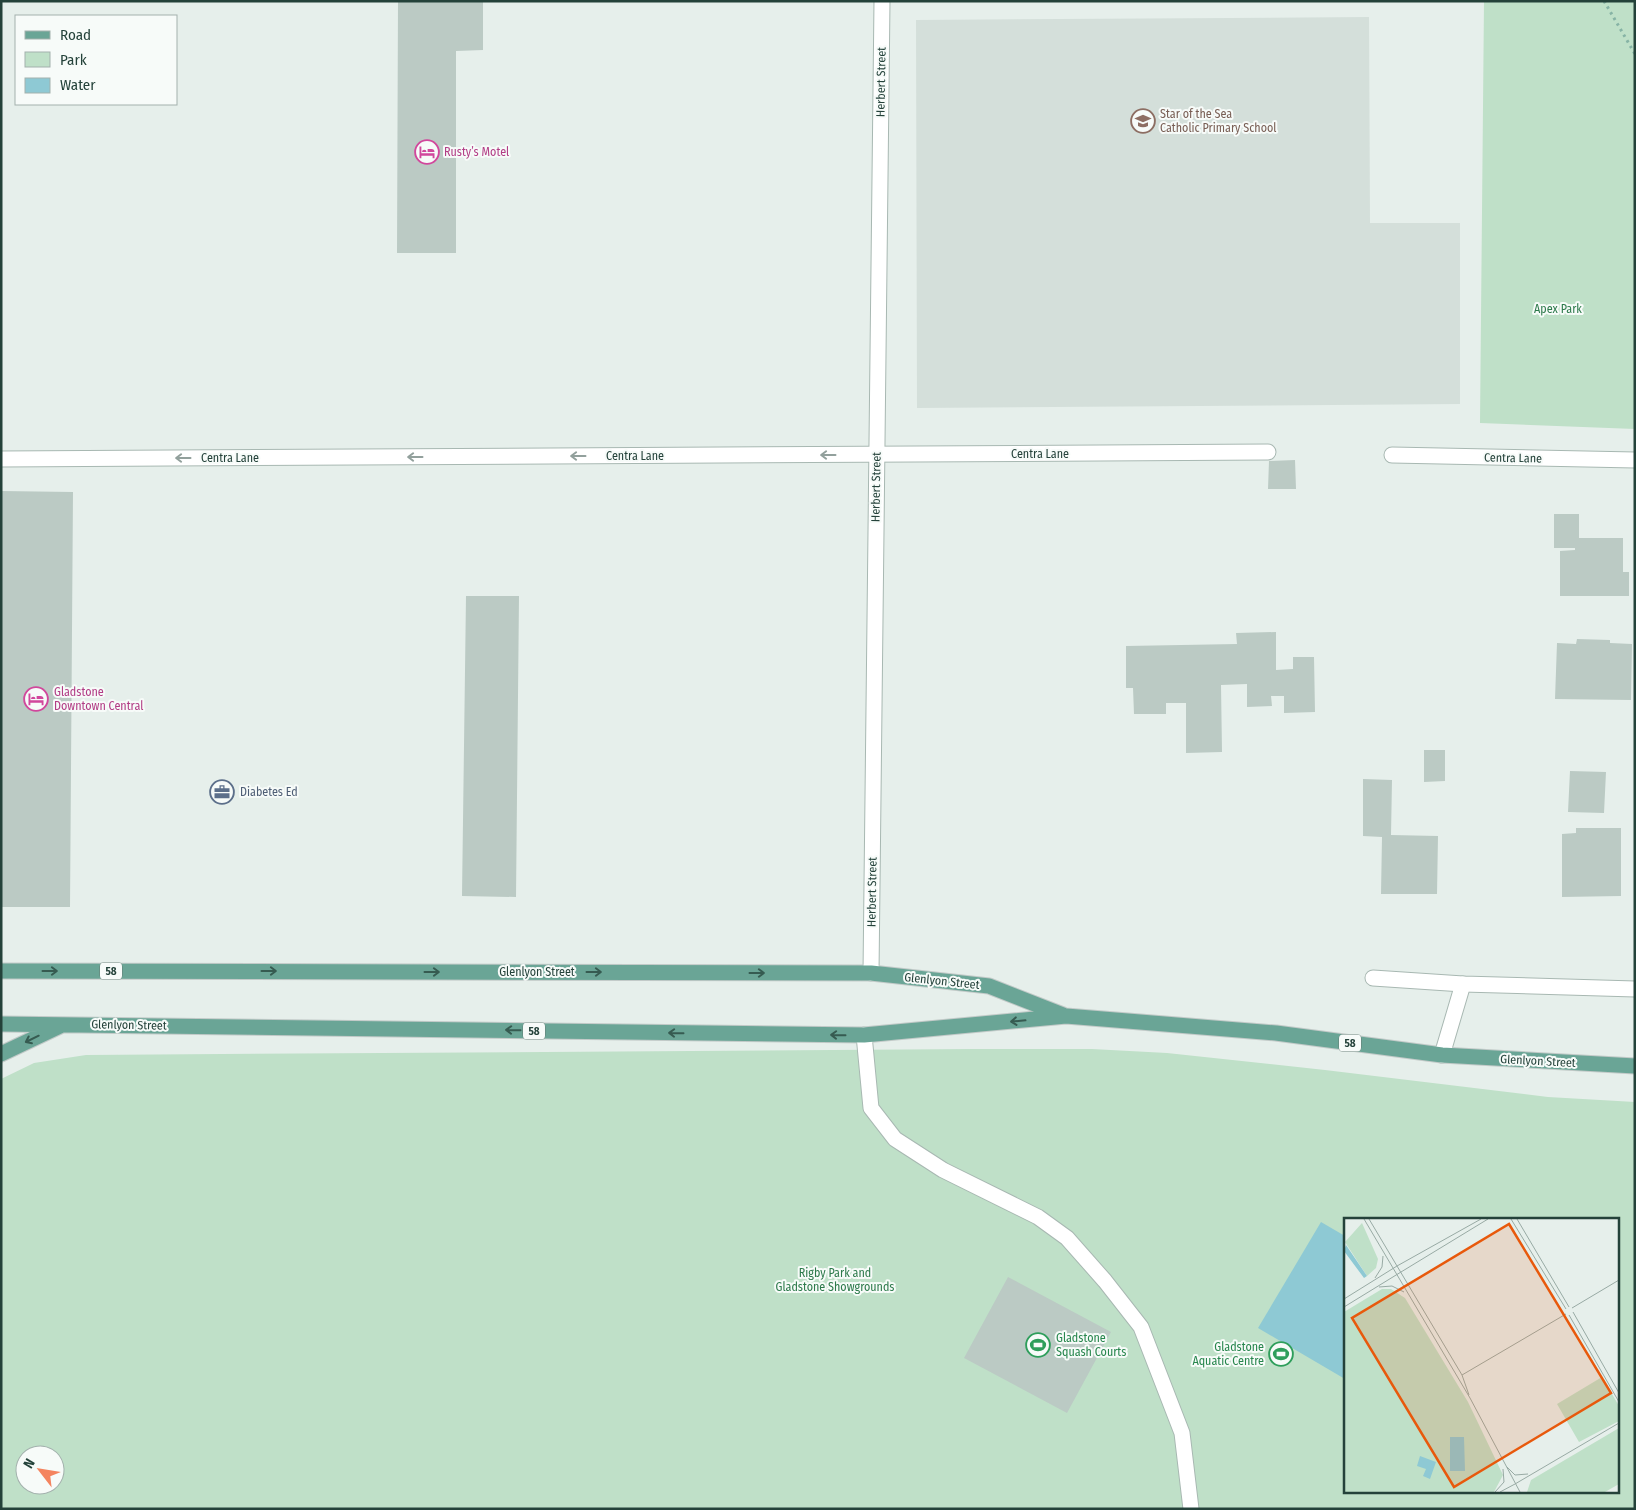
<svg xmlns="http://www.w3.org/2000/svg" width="1636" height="1510" font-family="'Fira Sans Condensed',sans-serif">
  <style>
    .built { fill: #d4dfda }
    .green { fill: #bfe0c8; fill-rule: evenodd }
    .water { fill: #8ec9d4 }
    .building { fill: #bbcac4 }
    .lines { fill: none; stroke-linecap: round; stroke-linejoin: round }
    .service-casing { stroke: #a8b8b2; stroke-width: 17 }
    .minor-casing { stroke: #a8b8b2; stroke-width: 17 }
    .tertiary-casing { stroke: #a8b8b2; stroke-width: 17 }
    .primary-casing { stroke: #c2cac8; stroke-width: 17 }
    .path { stroke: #86b3a5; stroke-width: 3; stroke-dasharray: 2.5 4; stroke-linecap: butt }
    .service { stroke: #fff; stroke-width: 15 }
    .minor { stroke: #fff; stroke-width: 15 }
    .tertiary { stroke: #fff; stroke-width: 15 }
    .primary { stroke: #6aa596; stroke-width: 15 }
    .oneway { stroke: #92a09c }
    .oneway2 { stroke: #365b51 }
    .labels { text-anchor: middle; stroke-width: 4; stroke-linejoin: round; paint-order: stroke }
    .shield { fill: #f7fbf9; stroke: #637a73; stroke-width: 1 }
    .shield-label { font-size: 11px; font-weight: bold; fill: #24423a }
    .street-label { font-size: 12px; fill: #24423a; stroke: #f7fbf9 }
    .education-label { font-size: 12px; fill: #785e54; stroke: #f7fbf9; text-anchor: start }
    .hotel-label { font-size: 12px; fill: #b23c85; stroke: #f7fbf9; text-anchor: start }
    .park-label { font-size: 12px; fill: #2d7a4b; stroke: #f7fbf9 }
    .service-label { font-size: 12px; fill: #4e5e75; stroke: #f7fbf9; text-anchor: start }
    .leisure-label { font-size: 12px; fill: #27864d; stroke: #f7fbf9; text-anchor: start }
    .inset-road { fill: none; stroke: #98aaa4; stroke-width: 1 }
    .view { fill: #e8590c; fill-opacity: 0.15; stroke: #e8590c; stroke-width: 2.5 }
    .inset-edge { fill: none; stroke: #24423a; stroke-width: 2.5 }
  </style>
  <rect width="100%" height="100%" fill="#e6efeb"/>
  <path class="built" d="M1369,17l1,206h90v181l-543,4 -1,-388z"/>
  <path class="green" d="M1484,1h151v428l-155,-6z
    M974,1049h118l75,4 158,17 223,27 87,5v407h-1634v-430l33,-16 52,-8zM1345,1219h272v272h-272zM25,1455h30v30h-30z"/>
  <path class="water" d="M1321,1222l24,14v143l-87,-51z"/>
  <path class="building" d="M398,1h85v49l-27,1v202h-59z
    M1295,460l1,29h-28l1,-28z
    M1,491l72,1 -3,415h-69z
    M1554,514h25v24h44v34h6v24h-69v-45l15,-1v-2h-21z
    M466,596h53l-3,301 -54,-1z
    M1276,632v38l17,-1v-12h21l1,55 -31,1v-17h-13l1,10 -25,1v-23l-26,1 1,67 -36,1v-50h-20v11h-32l-1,-26h-7v-42l111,-2 -1,-11z
    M1577,639l33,1v3l22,1 -1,56 -76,-1 2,-56 19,1z
    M1424,750h21v31l-21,1z
    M1570,771l36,1 -2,41 -36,-1z
    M1363,779l29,1 -1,55 47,1 -1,58h-56l1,-57 -19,-1z
    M1576,828h45v68l-59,1v-63l14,-1z
    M1008,1277l103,55 -44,81 -103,-55z"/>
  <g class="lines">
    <g class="service-casing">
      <path id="service" d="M1373,978l90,6 172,5
        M864,1035l7,73 24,31 48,31 95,47 29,21 38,43 36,46 41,106 9,76"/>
    </g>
    <g class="minor-casing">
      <path id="minor" d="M1392,455l243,5
        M1,459l1267,-7
        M1442,1055l21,-71"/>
    </g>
    <g class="tertiary-casing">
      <path id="tertiary" d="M871,973l11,-972"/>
    </g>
    <g class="primary-casing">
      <path id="primary" d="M1,971l870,2 118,13 74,29
        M1,1024l863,11 202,-19 210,17 166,22 193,11
        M1,1054l59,-28"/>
    </g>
    <path class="path" d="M1604,1l31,53"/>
    <use href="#service" class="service"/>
    <use href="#minor" class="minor"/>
    <use href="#tertiary" class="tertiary"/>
    <use href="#primary" class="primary"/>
  </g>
  <defs><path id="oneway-shaft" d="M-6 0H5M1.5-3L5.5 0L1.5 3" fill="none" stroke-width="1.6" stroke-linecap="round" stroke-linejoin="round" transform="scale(1.25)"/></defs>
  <g class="oneway">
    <use href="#oneway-shaft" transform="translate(828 455) rotate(180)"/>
    <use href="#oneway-shaft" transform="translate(578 456) rotate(180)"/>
    <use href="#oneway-shaft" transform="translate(415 457) rotate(180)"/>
    <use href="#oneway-shaft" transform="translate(183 458) rotate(180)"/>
  </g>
  <g class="oneway2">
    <use href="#oneway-shaft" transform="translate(50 971)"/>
    <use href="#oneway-shaft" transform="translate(269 971)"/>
    <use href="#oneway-shaft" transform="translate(432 972)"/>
    <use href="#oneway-shaft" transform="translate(594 972)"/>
    <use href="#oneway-shaft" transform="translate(757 973)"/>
    <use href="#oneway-shaft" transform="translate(1018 1021) rotate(175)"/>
    <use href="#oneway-shaft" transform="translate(513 1030) rotate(-179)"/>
    <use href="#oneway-shaft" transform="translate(676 1033) rotate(-179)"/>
    <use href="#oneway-shaft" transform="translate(838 1035) rotate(-179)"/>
    <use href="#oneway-shaft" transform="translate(32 1039) rotate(154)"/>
  </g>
  <defs>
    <g id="school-ring" transform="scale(1.25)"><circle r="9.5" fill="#f7fbf9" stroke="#8d6e63" stroke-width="1.5"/><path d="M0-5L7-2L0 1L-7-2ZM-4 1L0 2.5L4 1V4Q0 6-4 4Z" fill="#8d6e63"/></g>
    <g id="hotel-ring" transform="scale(1.25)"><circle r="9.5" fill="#f7fbf9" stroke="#d1479c" stroke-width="1.5"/><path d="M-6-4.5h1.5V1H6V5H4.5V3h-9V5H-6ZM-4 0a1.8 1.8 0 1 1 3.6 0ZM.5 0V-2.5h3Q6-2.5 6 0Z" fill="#d1479c"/></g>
    <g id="office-ring" transform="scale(1.25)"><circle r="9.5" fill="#f7fbf9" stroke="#5c6f8a" stroke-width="1.5"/><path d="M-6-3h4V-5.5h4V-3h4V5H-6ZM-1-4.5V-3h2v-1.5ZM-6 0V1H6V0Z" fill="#5c6f8a"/></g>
    <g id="stadium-ring" transform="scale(1.25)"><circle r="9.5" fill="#f7fbf9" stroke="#2e9e5b" stroke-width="1.5"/><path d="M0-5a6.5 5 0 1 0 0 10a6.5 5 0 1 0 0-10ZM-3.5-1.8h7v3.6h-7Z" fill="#2e9e5b"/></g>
  </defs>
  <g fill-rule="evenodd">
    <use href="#school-ring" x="1143" y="121"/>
    <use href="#hotel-ring" x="427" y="152"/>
    <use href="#hotel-ring" x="36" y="699"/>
    <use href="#office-ring" x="222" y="792"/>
    <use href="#stadium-ring" x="1038" y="1345"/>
    <use href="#stadium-ring" x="1281" y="1354"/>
  </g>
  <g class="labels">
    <g class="shield">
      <rect x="100" y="962.5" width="22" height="17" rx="4"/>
      <rect x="523" y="1022.5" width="22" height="17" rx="4"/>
      <rect x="1339" y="1034.5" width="22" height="17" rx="4"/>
    </g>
    <g class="shield-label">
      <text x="111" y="975">58</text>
      <text x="534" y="1035">58</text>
      <text x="1350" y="1047">58</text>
    </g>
    <g class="street-label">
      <text transform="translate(881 82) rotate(-89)" y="4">Herbert Street</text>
      <text x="1040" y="458">Centra Lane</text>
      <text x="635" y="460">Centra Lane</text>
      <text x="230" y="462">Centra Lane</text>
      <text transform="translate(1513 458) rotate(1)" y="4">Centra Lane</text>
      <text transform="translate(876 487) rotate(-89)" y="4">Herbert Street</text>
      <text transform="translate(872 892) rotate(-89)" y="4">Herbert Street</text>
      <text x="537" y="976">Glenlyon Street</text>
      <text transform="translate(942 981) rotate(6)" y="4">Glenlyon Street</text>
      <text transform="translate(129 1025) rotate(1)" y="4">Glenlyon Street</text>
      <text transform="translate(1538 1061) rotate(3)" y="4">Glenlyon Street</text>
    </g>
    <g class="education-label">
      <text x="1160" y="118">Star of the Sea<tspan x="1160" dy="14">Catholic Primary School</tspan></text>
    </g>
    <g class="hotel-label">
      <text x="444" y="156">Rusty’s Motel</text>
      <text x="54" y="696">Gladstone<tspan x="54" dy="14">Downtown Central</tspan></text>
    </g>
    <g class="park-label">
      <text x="1558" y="313">Apex Park</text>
      <text x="835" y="1277">Rigby Park and<tspan x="835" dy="14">Gladstone Showgrounds</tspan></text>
    </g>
    <g class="service-label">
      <text x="240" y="796">Diabetes Ed</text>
    </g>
    <g class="leisure-label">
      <text x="1056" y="1342">Gladstone<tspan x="1056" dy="14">Squash Courts</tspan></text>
      <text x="1264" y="1351" text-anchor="end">Gladstone<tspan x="1264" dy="14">Aquatic Centre</tspan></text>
    </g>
  </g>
  <g transform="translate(1344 1218)">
    <rect width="275" height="275" fill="#e6efeb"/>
    <path d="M18,5l16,36 -2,9 -9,8 -22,-34zM38,71h9l14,9 63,104 35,73 -9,17h-150v-180zM258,159l17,29v15l-40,21 -22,-38zM275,210v56l-14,8h-78l4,-12z" fill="#bfe0c8"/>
    <path d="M2,27l21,31 -3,2 -20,-27zM106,219h14l1,34h-15zM76,238l16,6 -6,17 -7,-3 3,-7 -9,-3z" fill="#8ec9d4"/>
    <path class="inset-road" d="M20,1l106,179 50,94M25,1l93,156 7,20M167,1l55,90M173,1l52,88M53,48l84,-47M57,54l87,-53M31,60l7,-11 1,-11M35,69l13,-1 12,6M0,81l53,-33M0,89l57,-35M228,90l47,-28M229,94l46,81M225,97l50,87M118,157l104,-61M163,249l8,8 13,-1M171,266l104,-61M151,274l9,-10 -1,-13M156,274l15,-8"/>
    <path class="view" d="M165,6l102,169 -157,94 -102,-169z"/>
    <rect width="275" height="275" class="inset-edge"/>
  </g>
  <rect width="1636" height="1510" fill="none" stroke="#24423a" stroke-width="5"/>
  <rect x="15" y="15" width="162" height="90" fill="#f7fbf9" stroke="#a3b1ad"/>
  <rect x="25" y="31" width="25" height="8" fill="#6aa596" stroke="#a3b1ad"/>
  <text x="60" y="40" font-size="15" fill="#24423a">Road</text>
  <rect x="25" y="52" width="25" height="15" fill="#bfe0c8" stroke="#a3b1ad"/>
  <text x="60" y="65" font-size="15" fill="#24423a">Park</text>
  <rect x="25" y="78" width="25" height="15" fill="#8ec9d4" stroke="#a3b1ad"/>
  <text x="60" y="90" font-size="15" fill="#24423a">Water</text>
  <g transform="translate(40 1470) rotate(301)"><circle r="24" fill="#f7fbf9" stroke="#a3b1ad"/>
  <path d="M0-4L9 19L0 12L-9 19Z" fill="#f4845f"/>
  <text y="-8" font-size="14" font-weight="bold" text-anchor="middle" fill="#24423a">N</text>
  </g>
</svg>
